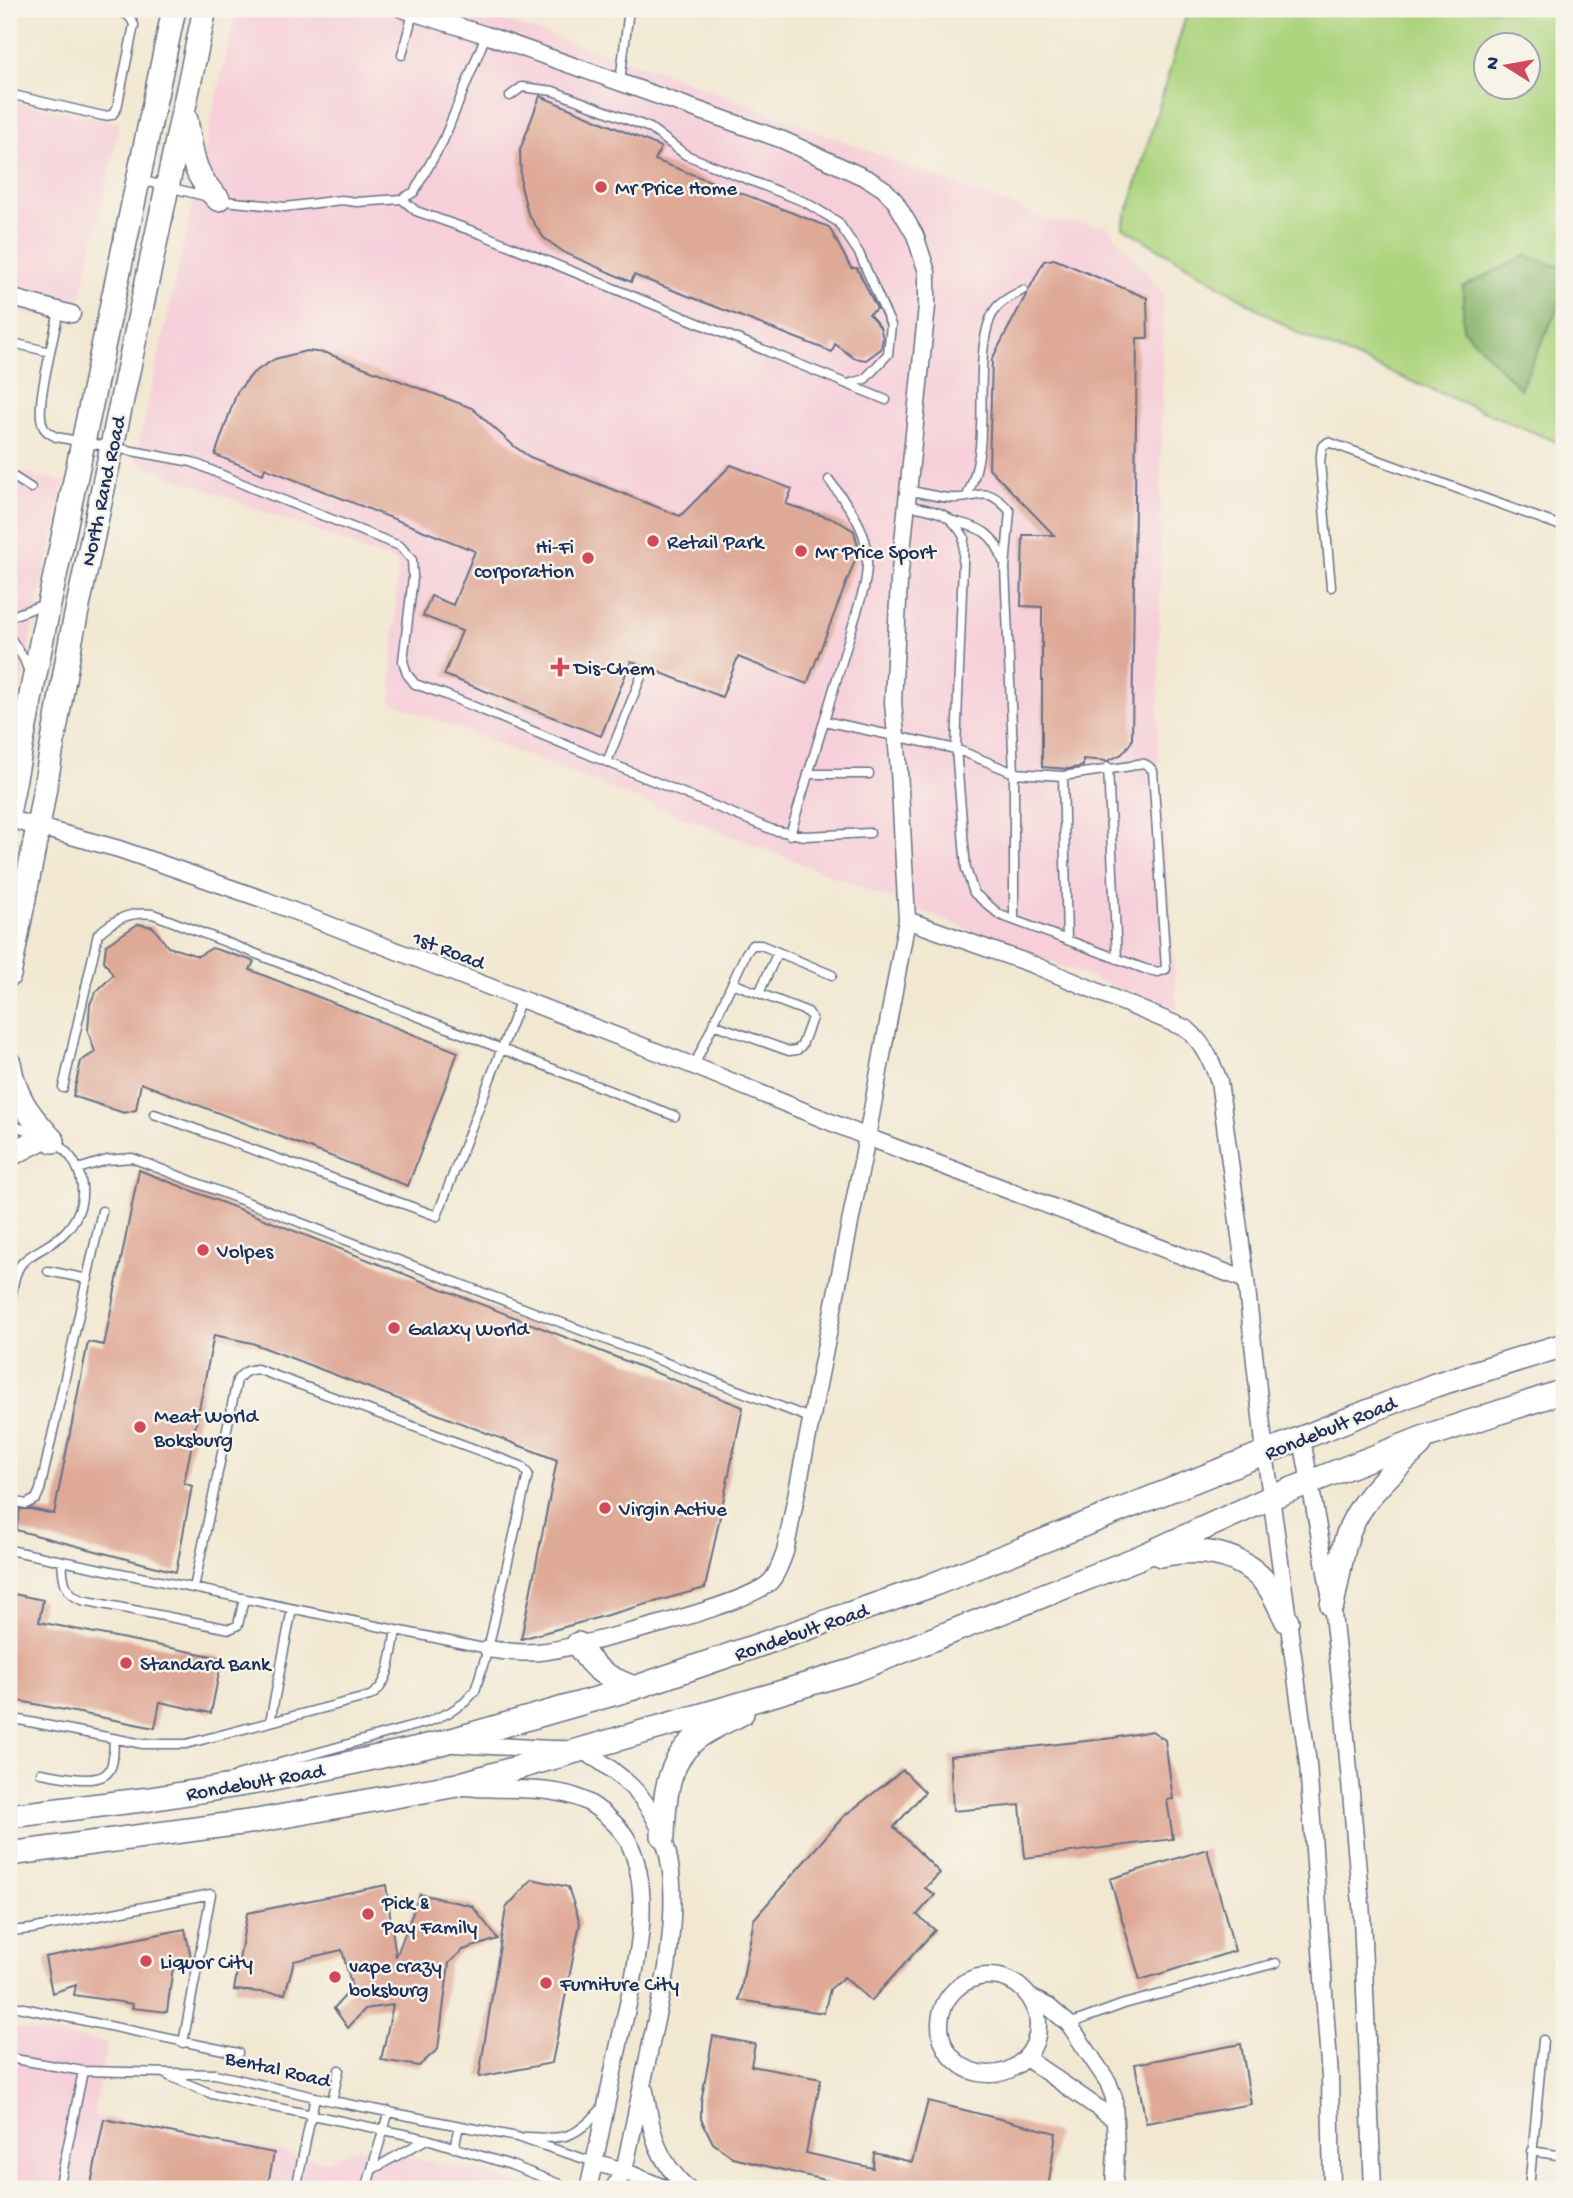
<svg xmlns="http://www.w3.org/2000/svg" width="1573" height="2198" font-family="'Gochi Hand',sans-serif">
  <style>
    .built { fill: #f6cfd9 }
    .green { fill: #acd47e; stroke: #64826e; stroke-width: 2; fill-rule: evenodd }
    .forest { fill: #89b66d; stroke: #527266; stroke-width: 2 }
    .building { fill: #dfa997 }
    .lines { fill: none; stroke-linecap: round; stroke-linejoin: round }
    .service-casing { stroke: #667087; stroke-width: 11 }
    .minor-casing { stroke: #667087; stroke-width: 19 }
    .secondary-casing { stroke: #667087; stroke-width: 26 }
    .service { stroke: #fff; stroke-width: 8 }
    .minor { stroke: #fff; stroke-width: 16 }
    .secondary { stroke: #fff; stroke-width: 23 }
    .poi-dot { fill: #d1495b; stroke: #f7f3e8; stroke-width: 2.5 }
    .labels { text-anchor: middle; stroke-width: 5; stroke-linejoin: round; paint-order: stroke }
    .poi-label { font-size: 21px; fill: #1b2f5e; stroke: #f7f3e8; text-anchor: start }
    .street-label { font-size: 21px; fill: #1b2f5e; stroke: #f7f3e8 }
  </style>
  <rect width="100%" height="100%" fill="#f7f3e8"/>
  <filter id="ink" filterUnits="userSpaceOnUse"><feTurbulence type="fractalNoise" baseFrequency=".0143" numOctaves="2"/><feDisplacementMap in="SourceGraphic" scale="14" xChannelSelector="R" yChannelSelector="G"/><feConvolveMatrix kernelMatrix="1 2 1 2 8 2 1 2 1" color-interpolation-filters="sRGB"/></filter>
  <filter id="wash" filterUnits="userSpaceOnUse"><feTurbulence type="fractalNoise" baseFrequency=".00686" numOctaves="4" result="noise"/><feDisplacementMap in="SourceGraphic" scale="28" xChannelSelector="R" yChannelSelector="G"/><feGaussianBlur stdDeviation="1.57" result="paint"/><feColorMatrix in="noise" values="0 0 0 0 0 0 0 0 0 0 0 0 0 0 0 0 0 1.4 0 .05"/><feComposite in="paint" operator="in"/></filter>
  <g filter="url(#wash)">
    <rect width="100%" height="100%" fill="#f2e8d2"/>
    <path class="built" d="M236,9h231l197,63 384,148 59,6 56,67 -5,462 20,257 -787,-310 7,-139 -263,-101z
      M9,101l111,22 -45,200 -66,-14z
      M9,469l56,13 -56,252z
      M9,2027l98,15 -14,73 235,46 28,-14 130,25 51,17h-528z"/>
    <path class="green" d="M1188,9h376v436l-263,-110 -178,-108zM1486,46h42v42h-42z"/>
    <path class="forest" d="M1525,256l39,12v27l-44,94 -57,-60v-42z"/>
    <g id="blocks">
      <path class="building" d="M540,96l121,51 -6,13 174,67 22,41h6l20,41 -8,5 11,13 3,11 -2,11 -15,11 -12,-2 -19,-14 -3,8 -198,-77 -3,7 -66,-29 -21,-15 -16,-24 -7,-28 -1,-36z
        M1054,259l93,39 1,40h-11l-5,403 -10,13 -14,7 -25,-2v7l-14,3 -27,-2v-160l-21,-1 2,-71h31l-65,-67 3,-109 52,-98z
        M306,351l20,2 146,55 43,39 15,10 150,59 51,-51 61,24 -6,15 50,16 18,11 5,19 -52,134 -69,-27 -16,40 -91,-36 -30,75 -157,-61 18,-44 -39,-15 8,-20 22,9 22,-54 -210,-83 -2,6 -48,-19 22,-63 16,-19 22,-14z
        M138,924l15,3 15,20 30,9 14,-8 42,13 -4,9 208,82 -50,134 -267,-103 -5,27 -12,3 -51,-17 8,-35 14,-9 -7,-21 2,-27 5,-11 18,-18 -9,-14 2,-16z
        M139,1170l604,237 -38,181 -184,51 36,-179 -305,-117 -38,-8 -30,148 8,3 -16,86 -160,-42 4,-21h11l23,5 34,-172 16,3z
        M9,1593l34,7 -4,22 183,36 -11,55 -51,-11 -5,26 -146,-29z
        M1152,1731l13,9 8,59 -6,1 6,39 -148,19 -5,-53 -67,6 -3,-55 163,-18z
        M903,1770l22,22 -31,35 46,46 -15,15 10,7 -18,20 18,15 -64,71 -27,-24 -14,12 -6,24 -85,-13 15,-81 89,-102z
        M1207,1849l28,102 -95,29 -30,-101z
        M532,1879l36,8 12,36 -28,140 -73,14 27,-169z
        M386,1885l10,72 24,-63 52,12 26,33 -35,11 -14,13 -11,86 -19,17 -38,-6 12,-55 -28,4 -17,19 -14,-20 18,-20 -10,-38 -48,11 -9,33 -51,-4 13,-77z
        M185,1929l7,33 -19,5 -6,45 -35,-4 1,-4 -59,-9 2,-10 -24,8 -7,-36z
        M713,2036l42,8 -4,22 70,13 -15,74 67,15 1,-15 38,9 16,-61 128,32 -8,56h-186l-129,-31 -20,-15 -12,-24v-17z
        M1241,2044l10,60 -105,19 -11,-59z
        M104,2119l170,34 -7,36h-177z"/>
    </g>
  </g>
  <g filter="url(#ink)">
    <use href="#blocks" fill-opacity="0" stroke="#667087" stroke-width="2"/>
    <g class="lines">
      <g class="service-casing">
        <path id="service" d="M402,55l11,-42
          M620,82l9,-73
          M9,94l94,22 9,-1 5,-7 17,-83c-4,-12 -12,-13 -24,-16
          M510,96l12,-9 31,4 97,37 36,27 119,47 33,20 21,31 32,72 -3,29 -23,25 -17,5
          M9,151l1,-4
          M140,180l85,21 60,6 56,-7 16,2 45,-3 12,-7 29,-51 43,-106
          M402,199l14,12 65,23 405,166
          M9,342l41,10c-3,18 -14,57 -7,74 2,6 8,8 13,11l136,25 65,28 143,56 12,14 1,17 -10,84 4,13 8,10 31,11 161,67 34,-85
          M50,352l9,-41
          M9,474l22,14
          M908,490c14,3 29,7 43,8 30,2 33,-16 59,13l-5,57 9,205v147
          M967,496c10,-22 14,-45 14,-69 2,-31 -4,-93 15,-119 6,-8 18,-13 27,-18
          M953,521c28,7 41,11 50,40
          M1331,587l-11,-125 2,-15 6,-5 236,85
          M9,617l36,-13
          M9,636l15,23 5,13
          M824,721l132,28 8,-212c-15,-27 -30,-26 -58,-32
          M956,749l58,24 49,3 68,-10c10,-4 15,-4 22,5l13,198 -8,3 -13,-3 -145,-54 -26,-22 -8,-24z
          M607,762l166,68 32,6 65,-3
          M1108,767l9,192
          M808,774h61
          M1063,776l4,163
          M790,835l74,-247c11,-51 -7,-70 -35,-108
          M759,993l19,-41
          M713,1024l76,27 8,-1 5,-5 10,-27 -4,-6 -76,-29
          M694,1066l52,-113 6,-8h9l71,30
          M63,1088l35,-154c17,-15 32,-23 55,-20l522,202
          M154,1114l283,102 84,-217
          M9,1124l28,10
          M78,1169l29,-9 25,-2 678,260
          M48,1271l40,8
          M9,1313c3,-14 3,-40 14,-51 11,-11 28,-16 40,-28 29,-28 24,-69 -8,-92
          M9,1500l17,4 10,-5 4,-9 62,-279
          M9,1550l479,99
          M62,1561c1,18 2,33 20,39l148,29 8,-4 6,-26
          M194,1588l43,-208c6,-8 10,-10 20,-11l264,97 7,8 -40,175 -13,42 -10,11 -15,10 -22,10 -191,53
          M9,1718l134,26h43l184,-48c21,-11 21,-43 26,-65
          M270,1722l22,-113
          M41,1773c15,2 56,13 67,-1 7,-7 5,-24 6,-33
          M9,1931l22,-2 180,-35 -28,149
          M9,2005l229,48
          M1069,2024l55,-20 152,-41
          M9,2058l74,13 132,3 117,27 185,36 77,25
          M169,2076l43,18 215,45 84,26 61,24
          M332,2101l7,-31
          M527,2137c38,2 48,2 74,-28
          M454,2148l5,-22
          M1531,2151l33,5
          M373,2169l54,-30
          M59,2189l24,-118
          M296,2189l19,-92
          M366,2189l23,-78
          M1529,2189l14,-149"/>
      </g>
      <g class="minor-casing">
        <path id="minor" d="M402,9l84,26 297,105 87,40 14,9 11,12 20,34 12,37v34l-28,275 -6,121 6,68 8,150 -40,217 -82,415c-4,10 -7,21 -14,29 -22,24 -186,64 -224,70 -20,3 -38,1 -59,-2
          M9,297l63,17
          M9,819l110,30 146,51 429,166 173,71 379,143
          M907,920l127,45 153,64c17,15 24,31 32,52l27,199 19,173 43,311 22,314 2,111
          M1302,1439l30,166 12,110 18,201 11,273
          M454,1744c32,2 65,3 97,5 10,0 23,-1 32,3 14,5 28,17 40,27 58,49 53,120 44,189l-43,203 -11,18
          M466,1787c34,4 87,-2 117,13 14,6 40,28 46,43 29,60 1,148 -12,210 -10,46 -18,91 -29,136
          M940 2025a49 49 0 1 1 98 0a49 49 0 1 1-98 0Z
          M1030,1997l19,10 20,17 39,58 6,16 2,50 -2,41
          M1026,2058l88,61
          M645,2091c7,42 10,67 43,98
          M594,2162l30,9 42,18"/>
      </g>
      <g class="secondary-casing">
        <path id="secondary" d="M186,120c6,34 6,54 32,79
          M9,809l34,-176 131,-624
          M9,975l29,-148 33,-188 134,-630
          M9,1063c6,36 20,52 44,78
          M9,1155l35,-18
          M1161,1555c40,-8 81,-3 108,32 7,10 12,23 18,34
          M1332,1605c5,-22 8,-44 14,-65 11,-39 46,-68 74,-95
          M578,1644c15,26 28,33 56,44
          M9,1816l141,-17 119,-19 68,-14 104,-23 193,-55 293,-101 508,-202 129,-40
          M663,1836c1,-34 3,-72 31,-96 13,-11 33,-19 48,-27
          M9,1854l247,-33 201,-36 315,-90 83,-25 283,-112 134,-61 158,-62 134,-44"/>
      </g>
      <use href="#service" class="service"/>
      <use href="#minor" class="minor"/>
      <use href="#secondary" class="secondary"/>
    </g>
  </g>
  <g class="poi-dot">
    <circle cx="601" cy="187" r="7"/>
    <circle cx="653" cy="541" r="7"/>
    <circle cx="801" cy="551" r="7"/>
    <circle cx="588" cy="558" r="7"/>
    <path d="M556.5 656.5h7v7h7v7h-7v7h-7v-7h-7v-7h7z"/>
    <circle cx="203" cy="1250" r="7"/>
    <circle cx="394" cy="1328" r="7"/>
    <circle cx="140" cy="1427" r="7"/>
    <circle cx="605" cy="1508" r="7"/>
    <circle cx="126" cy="1663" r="7"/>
    <circle cx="368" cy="1914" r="7"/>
    <circle cx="146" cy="1961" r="7"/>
    <circle cx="335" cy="1977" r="7"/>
    <circle cx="546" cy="1983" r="7"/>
  </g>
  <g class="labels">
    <g class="poi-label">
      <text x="615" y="194">Mr Price Home</text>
      <text x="667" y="548">Retail Park</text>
      <text x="574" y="553" text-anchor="end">Hi-Fi<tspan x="574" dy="24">corporation</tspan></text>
      <text x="815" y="558">Mr Price Sport</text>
      <text x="574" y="674">Dis-Chem</text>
      <text x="217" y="1257">Volpes</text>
      <text x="408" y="1335">Galaxy World</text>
      <text x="154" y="1422">Meat World<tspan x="154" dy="24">Boksburg</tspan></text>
      <text x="619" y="1515">Virgin Active</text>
      <text x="140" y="1670">Standard Bank</text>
      <text x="382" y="1909">Pick &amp;<tspan x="382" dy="24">Pay Family</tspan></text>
      <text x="160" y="1968">Liquor City</text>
      <text x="349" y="1972">vape crazy<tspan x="349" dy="24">boksburg</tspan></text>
      <text x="560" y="1990">Furniture City</text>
    </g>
    <g class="street-label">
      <text transform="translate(102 491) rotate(-78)" y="7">North Rand Road</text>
      <text transform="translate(449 949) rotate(21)" y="7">1st Road</text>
      <text transform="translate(1330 1427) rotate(-22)" y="7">Rondebult Road</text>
      <text transform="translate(801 1631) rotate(-19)" y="7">Rondebult Road</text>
      <text transform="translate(255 1781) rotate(-10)" y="7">Rondebult Road</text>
      <text transform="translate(278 2068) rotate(13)" y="7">Bental Road</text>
    </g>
  </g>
  <rect width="1573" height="2198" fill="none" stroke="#f7f3e8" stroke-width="35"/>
  <g transform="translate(1507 66) rotate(281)"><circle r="33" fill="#f7f3e8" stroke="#9fa5b1" stroke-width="2"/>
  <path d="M0-5L12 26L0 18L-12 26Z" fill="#d1495b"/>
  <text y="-10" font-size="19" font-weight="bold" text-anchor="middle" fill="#1b2f5e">N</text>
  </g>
</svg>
